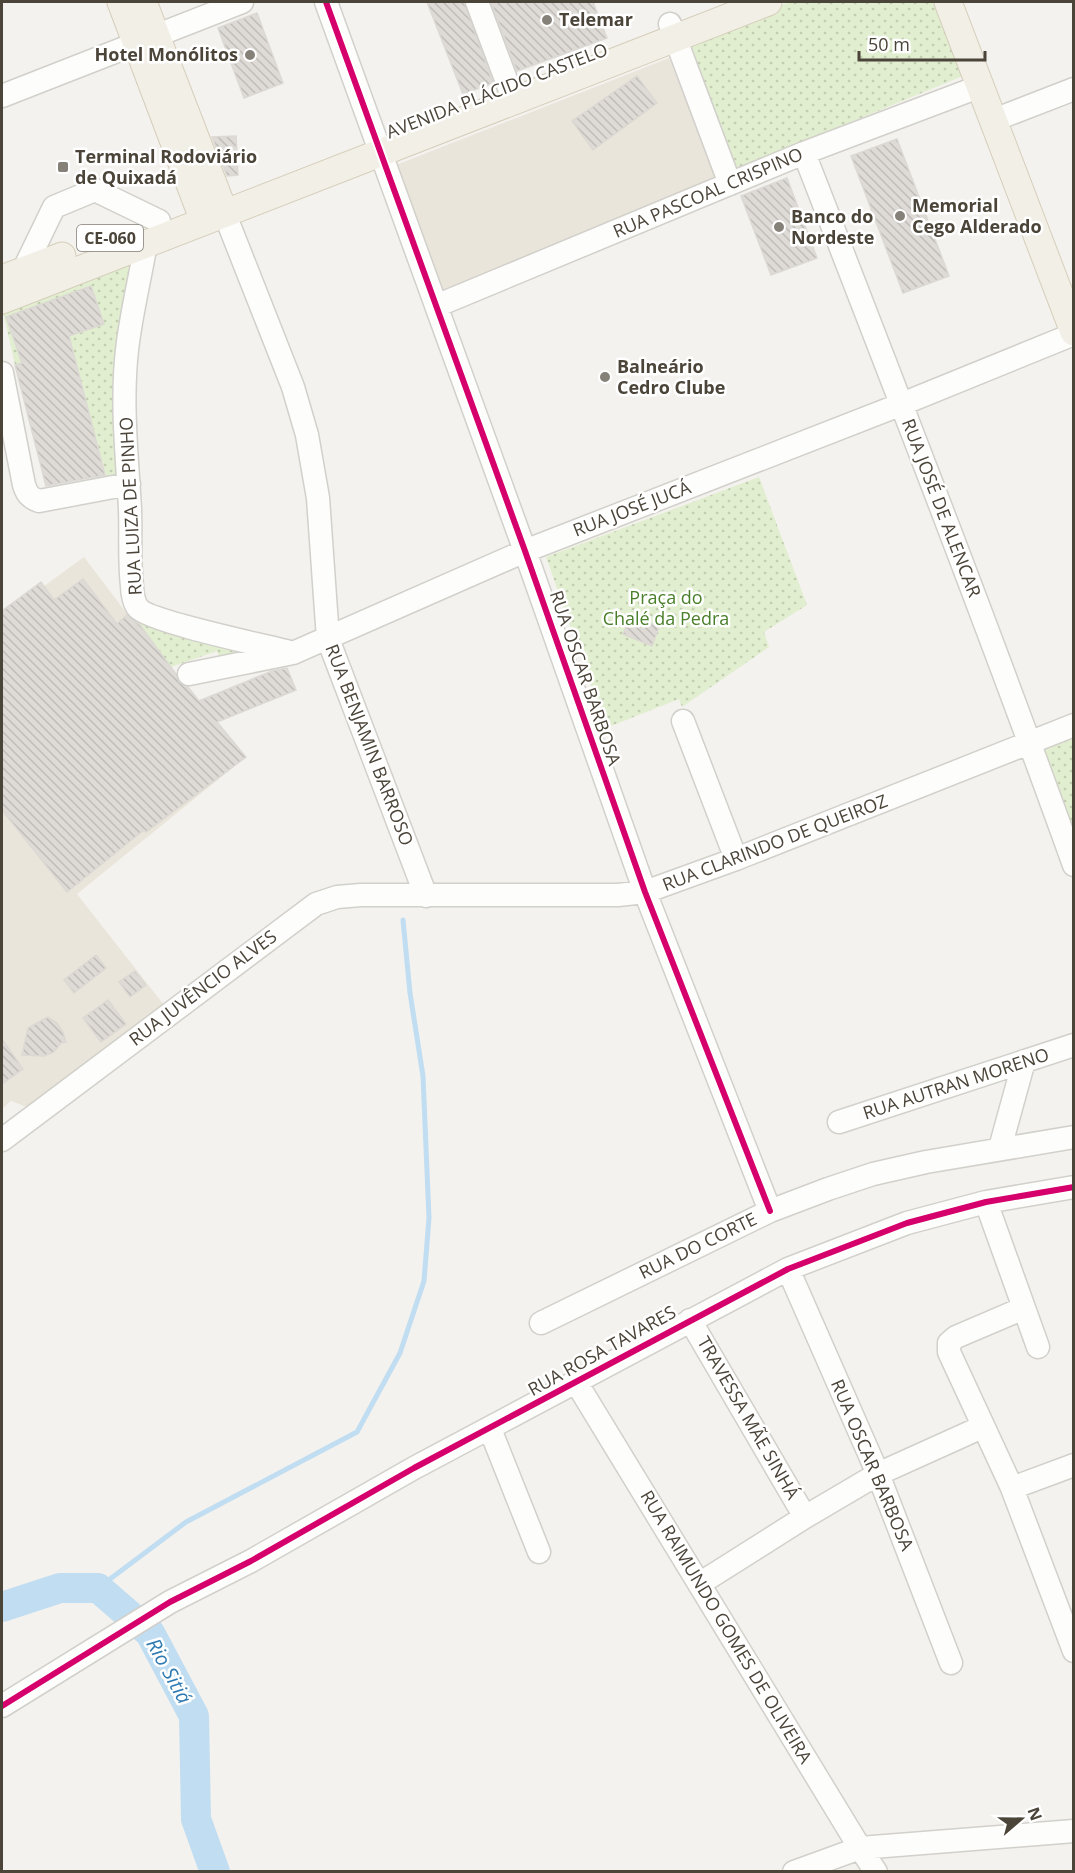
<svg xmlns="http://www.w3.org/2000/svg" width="1075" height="1873" font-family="'Open Sans',sans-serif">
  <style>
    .education { fill: #eae5da }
    .park { fill: url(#park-dots) }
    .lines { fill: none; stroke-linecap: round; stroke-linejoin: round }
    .stream { stroke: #c0ddf1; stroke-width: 5 }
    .river { stroke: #c0ddf1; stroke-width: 30 }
    .building { fill: url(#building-back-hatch); stroke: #dcd9d4; stroke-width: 1.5 }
    .minor-casing { stroke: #d2d0cb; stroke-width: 25 }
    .major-casing { stroke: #d6cebb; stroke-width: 29 }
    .minor { stroke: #fdfdfc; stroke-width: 22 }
    .major { stroke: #f2efe6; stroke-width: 27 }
    .cycleway-casing { stroke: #fff; stroke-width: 10 }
    .cycleway { stroke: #d6006c; stroke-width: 6 }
    .poi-dot { fill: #868178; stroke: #fff; stroke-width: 2 }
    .labels { text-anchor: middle; stroke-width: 5; stroke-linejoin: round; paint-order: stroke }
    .shield { fill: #fff; stroke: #817c74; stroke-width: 1.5 }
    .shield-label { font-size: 16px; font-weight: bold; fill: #4b4439 }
    .poi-label { font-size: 18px; font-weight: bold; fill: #4b4439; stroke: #fff; text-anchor: start }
    .street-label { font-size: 18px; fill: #4b4439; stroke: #fff }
    .park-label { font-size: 18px; fill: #4a7f2a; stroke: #fff }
    .water-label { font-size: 20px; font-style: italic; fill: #2e7ab2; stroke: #fff }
  </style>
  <defs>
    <pattern id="park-dots" width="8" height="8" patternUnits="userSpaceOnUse" patternTransform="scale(1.5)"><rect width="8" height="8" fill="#e1eecf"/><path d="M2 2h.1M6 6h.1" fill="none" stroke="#c3cdb2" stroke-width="1.8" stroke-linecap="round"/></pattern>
    <pattern id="building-back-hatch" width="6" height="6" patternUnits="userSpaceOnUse" patternTransform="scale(1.5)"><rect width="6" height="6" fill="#dedbd6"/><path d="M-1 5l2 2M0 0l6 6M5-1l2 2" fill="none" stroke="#c0bdb8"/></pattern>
  </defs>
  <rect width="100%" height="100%" fill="#f4f2ee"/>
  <path class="education" d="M669,58l51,127 -280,108 -49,-126z
    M84,557l44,58 10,7 33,45 75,90 -169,137 87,111 -137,102 -16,-6 -9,8v-498l39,-29 3,4z"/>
  <path class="park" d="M790,2h152l28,71 -233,96 -48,-128z
    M130,258l7,16 -19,200 -12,2 -33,-125 -58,14 -13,-58z
    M759,477l48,128 -43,27 5,15 -87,60 -3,-8 -73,29 -60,-171z
    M138,622l102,29 -20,8 -3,-8 -46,16z
    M1073,737v98l-31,-86z"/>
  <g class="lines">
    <path class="stream" d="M98,1588l88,-66 171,-90 43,-79 24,-72 5,-63 -6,-142 -13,-83 -7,-73"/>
    <path class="river" d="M2,1607l58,-19h38l52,45 44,83 2,103 19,53"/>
  </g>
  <path class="building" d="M427,2h37l29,81 -30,11z
    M491,2h102l14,36 -90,33z
    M257,13l26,70 -39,15 -26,-70z
    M637,76l20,27 -64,47 -21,-29z
    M236,136l2,39 -11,1 -15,-39z
    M897,139l52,137 -46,17 -52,-137z
    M787,178l30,80 -46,17 -30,-79z
    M91,286l13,38 -35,12 36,139 -59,11 -31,-121 7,-2 -16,-46z
    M83,579l34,45 10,-9 13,10 36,49 3,8 9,5 11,14 73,-30 15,-3 9,22 -79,32 29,35 -100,75 -2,-2 -77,62 -65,-82v-199l39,-29 13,18z
    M631,615l28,12 -7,19 -29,-12z
    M96,955l10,13 -32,25 -10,-13z
    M135,971l11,14 -16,12 -11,-15z
    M108,1000l18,24 -25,18 -18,-24z
    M48,1017l9,6 6,9 3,10 -5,1 -7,9 -10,4 -22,-1 6,-27z
    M2,1039l21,30 -21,15z"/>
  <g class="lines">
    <g class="minor-casing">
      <path id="minor" d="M326,2l199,549 120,341 125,319
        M477,2l37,99
        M670,24l60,160
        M2,96l240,-94
        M994,120l80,-31
        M804,153c92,237 184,473 270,712
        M224,212l69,175 14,48 11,63 10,141 98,257
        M146,243c-6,36 -15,71 -19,107 -6,53 0,106 3,159 1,26 -1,52 2,77 0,7 2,17 6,22 11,13 124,37 148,43
        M23,271l31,-64 41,-17 64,31
        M436,306l368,-153 177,-67
        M2,373l22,112c3,9 6,13 15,16l90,-17
        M189,674l104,-21 232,-102 377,-147 172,-70
        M683,721l53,138
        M839,1122l235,-77
        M2,1140l314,-236 21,-7 24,-2h257l27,-3 91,-33 338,-134
        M1000,1148l24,-87
        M986,1202l52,145
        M788,1269l90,205 73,189
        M1024,1308l-68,29 -7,6v9l63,136 62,163
        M690,1320l115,197
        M541,1323l229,-112 58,-22 45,-15 53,-12 148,-25
        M576,1382l284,466 16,24
        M490,1429l49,123
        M1012,1488l62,-23
        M699,1584l106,-67 73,-43 104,-47
        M2,1706l168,-104 81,-41 163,-93 374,-199 119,-46 79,-21 88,-15
        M794,1872l66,-24 214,-17"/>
    </g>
    <g class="major-casing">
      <path id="major" d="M121,2l83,219
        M143,2l81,210
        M948,2l126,330
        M2,279l60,-23
        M2,300l766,-298"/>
    </g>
    <use href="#minor" class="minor"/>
    <use href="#major" class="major"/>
    <g class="cycleway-casing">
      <path id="cycleway" d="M326,2l199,549 120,341 125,319
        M2,1706l168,-104 81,-41 163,-93 374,-199 119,-46 79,-21 88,-15"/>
    </g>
    <use href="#cycleway" class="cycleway"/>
  </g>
  <g class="poi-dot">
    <circle cx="547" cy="20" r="6"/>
    <circle cx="250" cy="55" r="6"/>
    <rect x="57" y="161" width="12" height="12" rx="3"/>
    <circle cx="900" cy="216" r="6"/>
    <circle cx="779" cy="227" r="6"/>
    <circle cx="605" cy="377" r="6"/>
  </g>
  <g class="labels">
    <rect class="shield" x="77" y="225" width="66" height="26" rx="4.5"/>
    <g class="shield-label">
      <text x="110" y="244">CE-060</text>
    </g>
    <g class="poi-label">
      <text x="559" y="26">Telemar</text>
      <text x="238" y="61" text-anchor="end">Hotel Monólitos</text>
      <text x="75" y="163">Terminal Rodoviário<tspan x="75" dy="21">de Quixadá</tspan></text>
      <text x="912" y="212">Memorial<tspan x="912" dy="21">Cego Alderado</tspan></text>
      <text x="791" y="223">Banco do<tspan x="791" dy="21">Nordeste</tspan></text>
      <text x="617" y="373">Balneário<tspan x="617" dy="21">Cedro Clube</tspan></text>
    </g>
    <g class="street-label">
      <text transform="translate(497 91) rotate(-21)" y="6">AVENIDA PLÁCIDO CASTELO</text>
      <text transform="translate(708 193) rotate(-23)" y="6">RUA PASCOAL CRISPINO</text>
      <text transform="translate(131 506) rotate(-93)" y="6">RUA LUIZA DE PINHO</text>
      <text transform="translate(941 508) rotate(69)" y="6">RUA JOSÉ DE ALENCAR</text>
      <text transform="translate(632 509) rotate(-21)" y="6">RUA JOSÉ JUCÁ</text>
      <text transform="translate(585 678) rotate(71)" y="6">RUA OSCAR BARBOSA</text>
      <text transform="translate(369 745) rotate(69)" y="6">RUA BENJAMIN BARROSO</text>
      <text transform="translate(775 843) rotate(-21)" y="6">RUA CLARINDO DE QUEIROZ</text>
      <text transform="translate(203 988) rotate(-37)" y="6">RUA JUVÊNCIO ALVES</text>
      <text transform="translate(956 1084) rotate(-18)" y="6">RUA AUTRAN MORENO</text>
      <text transform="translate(698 1246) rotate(-26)" y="6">RUA DO CORTE</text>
      <text transform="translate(602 1351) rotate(-29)" y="6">RUA ROSA TAVARES</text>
      <text transform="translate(748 1418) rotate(60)" y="6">TRAVESSA MÃE SINHÁ</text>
      <text transform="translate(872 1465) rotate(67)" y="6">RUA OSCAR BARBOSA</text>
      <text transform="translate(726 1627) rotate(59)" y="6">RUA RAIMUNDO GOMES DE OLIVEIRA</text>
    </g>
    <g class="park-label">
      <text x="666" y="604">Praça do<tspan x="666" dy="21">Chalé da Pedra</tspan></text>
    </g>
    <g class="water-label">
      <text transform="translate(169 1671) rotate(61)" y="7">Rio Sitiá</text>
    </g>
  </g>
  <rect width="1075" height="1873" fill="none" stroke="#4b4439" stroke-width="6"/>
  <g transform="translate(1021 1819) rotate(70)" stroke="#ffffff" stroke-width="4.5" paint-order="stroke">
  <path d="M0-4.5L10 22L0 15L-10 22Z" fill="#4b4439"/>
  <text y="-9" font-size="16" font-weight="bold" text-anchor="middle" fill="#4b4439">N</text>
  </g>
  <path d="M859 51v9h126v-9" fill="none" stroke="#4b4439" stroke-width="3"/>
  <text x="868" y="51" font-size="18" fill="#4b4439" stroke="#ffffff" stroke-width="4.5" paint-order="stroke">50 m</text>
</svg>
